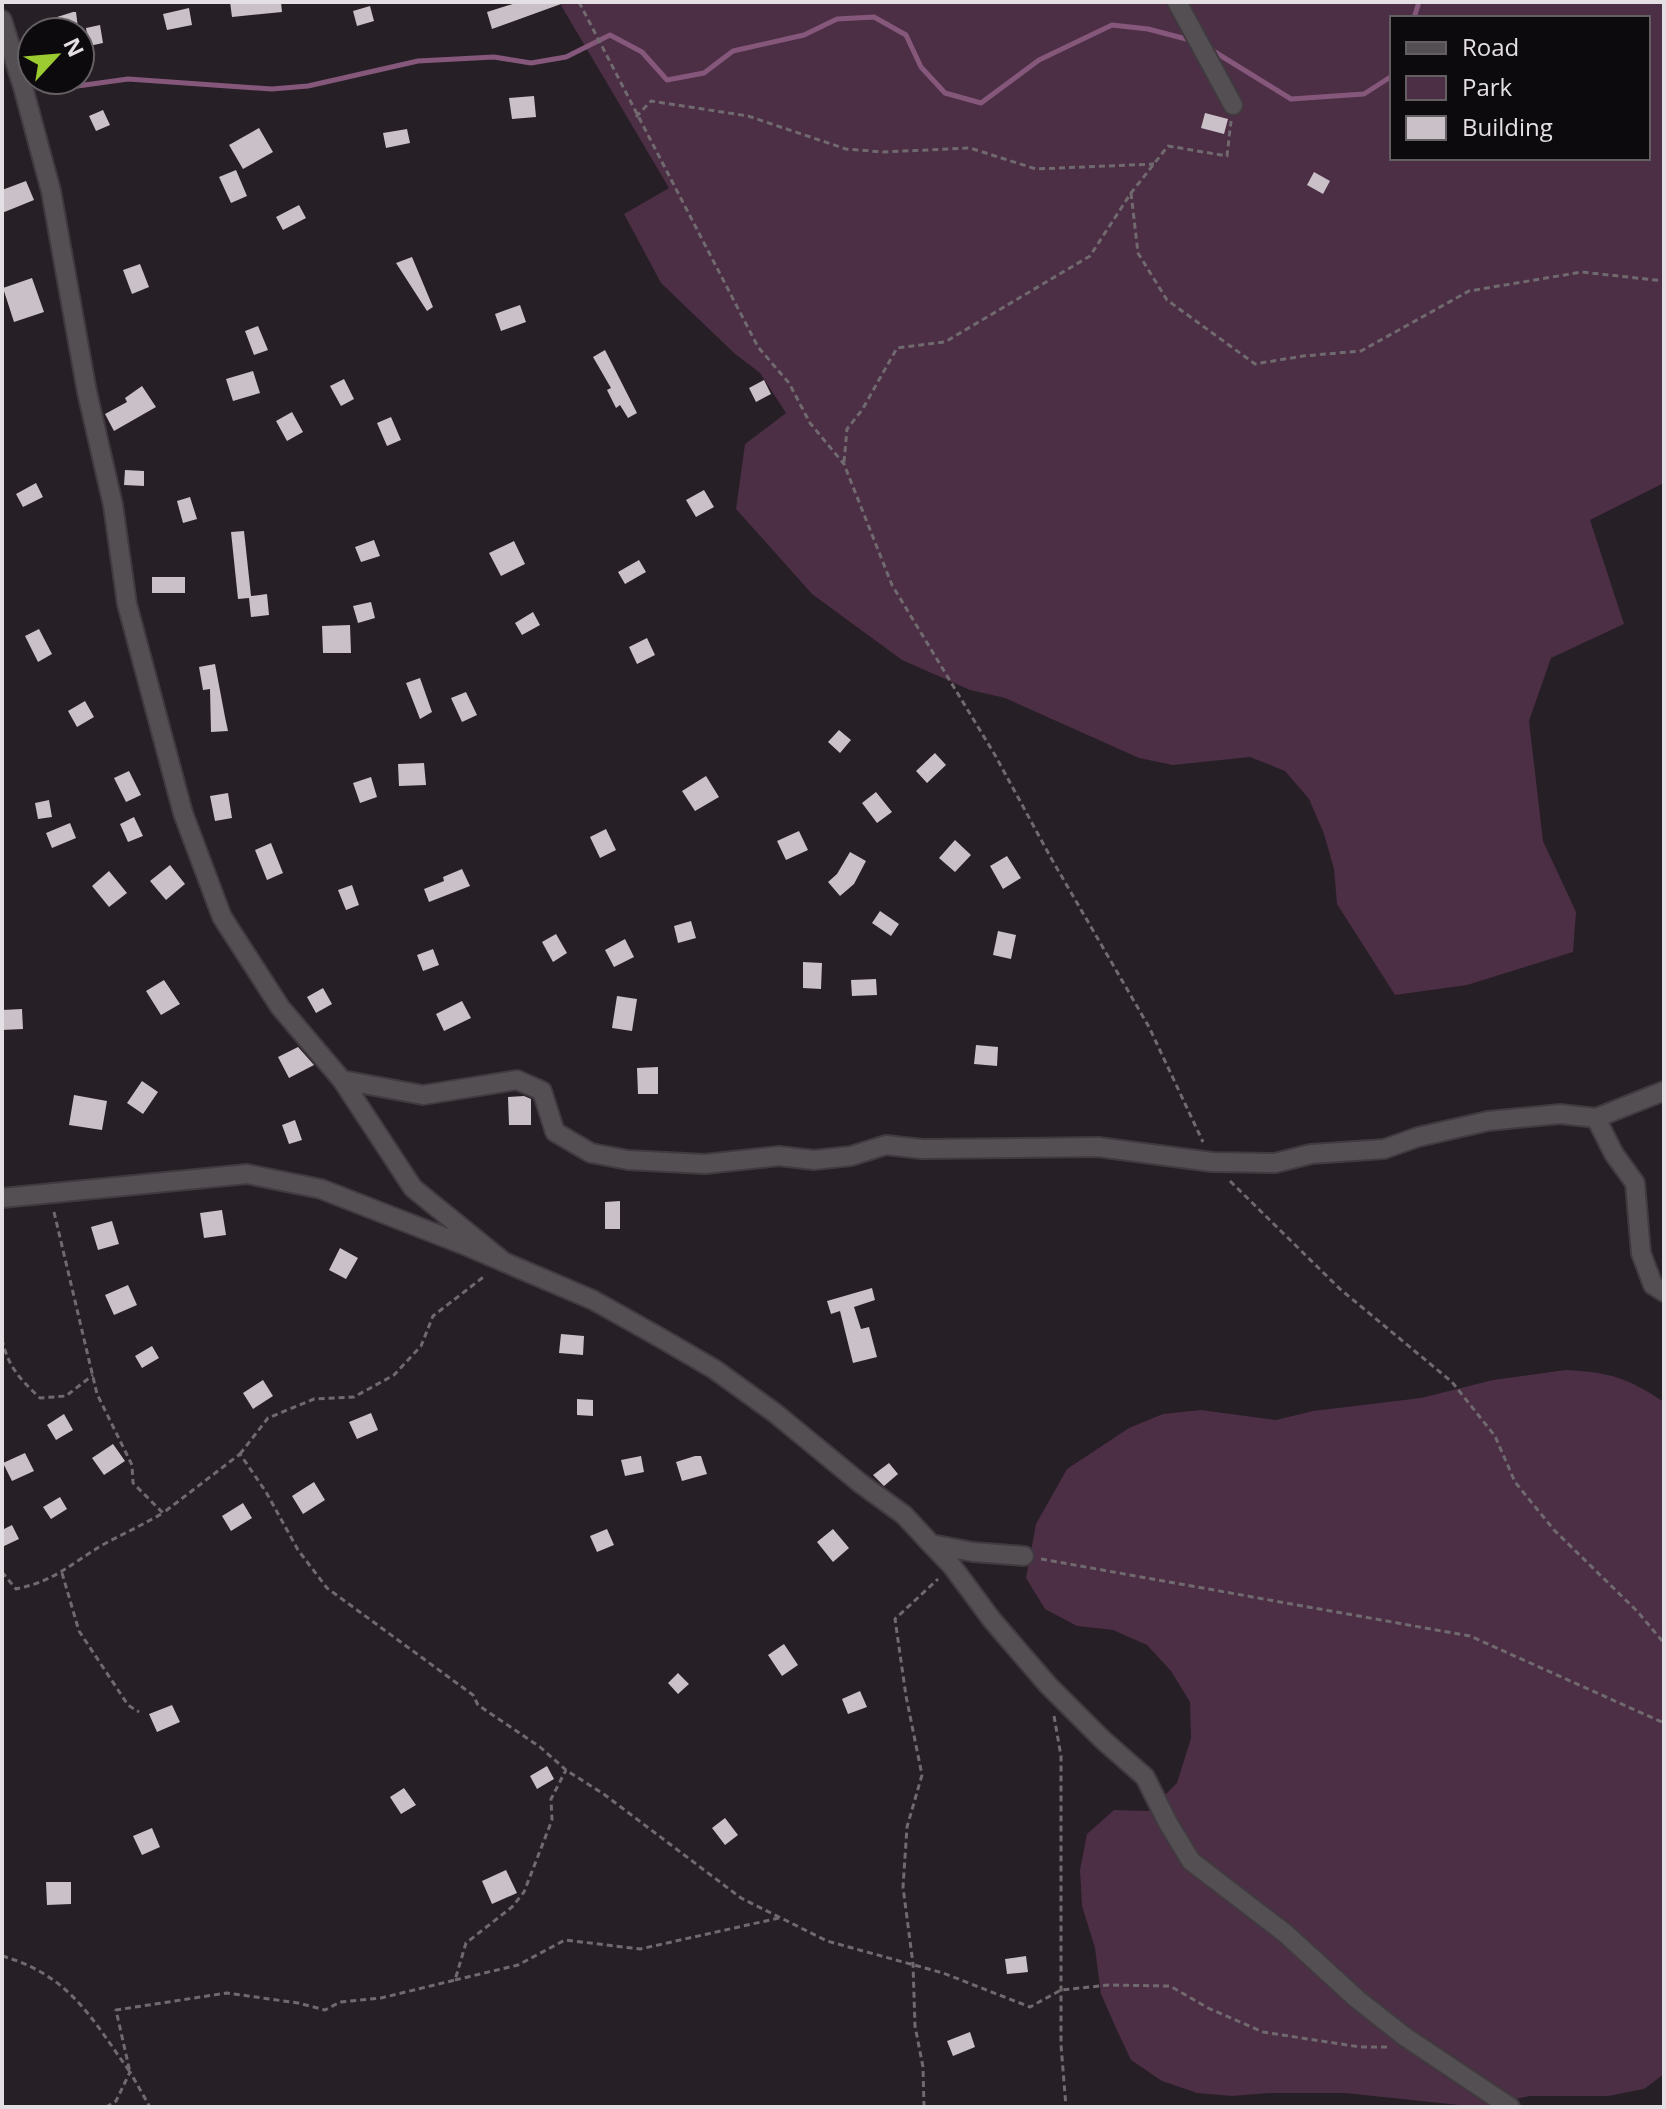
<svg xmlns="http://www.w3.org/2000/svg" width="1666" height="2109" font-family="'Open Sans',sans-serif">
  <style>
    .green { fill: #4c2e45; fill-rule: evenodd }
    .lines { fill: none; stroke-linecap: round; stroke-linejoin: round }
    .stream { stroke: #85577a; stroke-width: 5 }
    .building { fill: #cac0c7 }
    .street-casing { stroke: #413a40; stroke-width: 22 }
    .path { stroke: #706a6f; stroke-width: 3; stroke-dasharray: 6 4; stroke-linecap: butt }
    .street { stroke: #534f52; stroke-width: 18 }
  </style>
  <rect width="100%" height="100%" fill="#261f25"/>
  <path class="green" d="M559,2h1105v481l-74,37 34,104 -73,34 -22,63 14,120 33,71 -3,40 -106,33 -72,10 -58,-91 -3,-35 -10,-35 -15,-35 -24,-28 -35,-14 -77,8 -34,-7 -134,-60 -35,-8 -68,-30 -90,-66 -76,-85 9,-65 41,-31 -26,-40 -26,-20 -73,-70 -37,-69 45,-26zM1392,18h256v140h-256z
    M1566,1370c43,2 62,8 98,32v672l-20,15 -36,7h-78l-52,11 -133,-14h-76l-37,3 -35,-3 -35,-12 -31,-21 -16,-34 -14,-32 -6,-46 -13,-42 -2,-36 7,-36 27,-24 35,1 28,-28 14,-45 -1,-36 -19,-31 -24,-26 -34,-15 -36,-4 -32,-17 -19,-31 10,-54 31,-55 62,-41 34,-14 38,-4 75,10 37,-9 108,-13 72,-18z"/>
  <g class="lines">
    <path class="stream" d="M1414,18l5,-16
      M1210,49l81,50 73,-5 28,-18
      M56,89l72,-10 144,10 36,-3 110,-25 76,-4 37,6 35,-6 44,-22 32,17 25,28 37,-7 29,-22 71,-16 33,-16 37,-2 32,18 15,32 24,26 36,10 58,-43 73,-35 36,4 42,11"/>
  </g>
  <path class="building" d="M230,2h51l1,10 -50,5z
    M519,2h42v2l-69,25 -5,-17z
    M370,6l4,15 -17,5 -4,-15z
    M189,8l3,17 -25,5 -4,-16z
    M73,12h3l2,16 -21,4 -3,-14z
    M100,25l3,18 -14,3 -3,-18z
    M534,96l2,21 -24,2 -3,-21z
    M103,110l7,15 -14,6 -7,-15z
    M1205,113l23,6 -4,15 -23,-6z
    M259,128l14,24 -30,17 -14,-24z
    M407,129l3,14 -24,5 -3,-15z
    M236,170l11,26 -16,7 -12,-26z
    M1314,172l16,9 -7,13 -16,-9z
    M26,181l8,19 -32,13v-23z
    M299,205l7,13 -23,12 -7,-13z
    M412,257l21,50 -6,4 -31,-48z
    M140,264l9,23 -17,7 -9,-24z
    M32,278l12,34 -30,10 -11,-34z
    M520,305l6,17 -25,9 -6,-17z
    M258,326l10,24 -14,5 -9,-24z
    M605,350l32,63 -9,5 -8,-13 -4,3 -9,-18 4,-2 -18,-31z
    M253,371l7,22 -27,8 -7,-22z
    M344,379l10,20 -13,7 -11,-20z
    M764,380l7,14 -15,8 -7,-14z
    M142,386l14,21 -42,24 -9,-17 22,-12 -2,-4z
    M292,412l11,20 -16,9 -11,-20z
    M391,417l10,23 -14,6 -10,-23z
    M125,470l19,1v15l-20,-1z
    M36,483l7,14 -20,10 -7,-13z
    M704,490l10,17 -18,10 -10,-17z
    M190,497l7,22 -14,4 -6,-22z
    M244,531l7,65 16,-2 2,21 -18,2 -2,-19 -11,1 -7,-67z
    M374,540l6,16 -19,6 -6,-15z
    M514,541l11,23 -24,12 -12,-23z
    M639,560l7,12 -21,12 -7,-12z
    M152,577h33v16h-33z
    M371,602l4,16 -17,5 -5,-17z
    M533,612l7,13 -18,10 -7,-12z
    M350,625l1,28h-28l-1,-27z
    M39,629l13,25 -14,8 -13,-26z
    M647,638l8,17 -18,9 -8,-17z
    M215,664l10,53 3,14 -17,1 -1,-43 -7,1 -4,-23z
    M420,678l12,34 -12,7 -14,-36z
    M466,692l11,23 -15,7 -11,-24z
    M85,701l9,16 -17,10 -9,-16z
    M839,730l12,10 -11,13 -12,-11z
    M935,753l11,12 -19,18 -11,-12z
    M424,763l2,22 -27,1 -1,-22z
    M129,771l12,24 -15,7 -12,-24z
    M706,776l13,21 -24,14 -13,-20z
    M371,777l6,20 -17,6 -7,-20z
    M876,792l16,20 -15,11 -15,-20z
    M228,793l4,25 -17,3 -5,-25z
    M49,800l3,17 -14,2 -3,-16z
    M134,817l9,19 -15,6 -8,-18z
    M70,823l6,15 -24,10 -6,-15z
    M606,829l10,21 -16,8 -10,-21z
    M799,831l9,19 -22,10 -9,-19z
    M955,840l16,15 -16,17 -16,-14z
    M271,843l12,30 -16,7 -12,-30z
    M850,852l16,9 -12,23 -14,12 -12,-14 9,-8z
    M1007,856l14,22 -18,11 -13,-23z
    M170,865l15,19 -19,16 -16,-19z
    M462,869l8,17 -41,16 -5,-13 20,-8 -1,-4z
    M109,871l18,22 -18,14 -17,-21z
    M352,885l7,20 -13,5 -8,-20z
    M880,911l19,13 -8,12 -19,-13z
    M691,921l5,17 -18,5 -4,-17z
    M998,931l18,4 -5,24 -18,-4z
    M556,934l11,19 -14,9 -11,-20z
    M625,939l9,18 -20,10 -9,-17z
    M433,949l6,16 -16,6 -6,-16z
    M803,962l19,1 -1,26 -18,-1z
    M876,979l1,16 -25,1 -1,-16z
    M164,980l16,24 -19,11 -15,-24z
    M323,988l9,16 -16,9 -9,-16z
    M617,996l20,3 -5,32 -20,-3z
    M462,1001l9,17 -27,13 -8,-17z
    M22,1009l1,20 -21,1v-20z
    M976,1045l22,2 -1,19 -23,-2z
    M298,1047l16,18 -25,13 -11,-21z
    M658,1067v27h-20l-1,-26z
    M142,1081l16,11 -15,22 -16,-11z
    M74,1095l33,6 -5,29 -33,-5z
    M524,1096l7,3v26h-22l-1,-28z
    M295,1120l7,20 -13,4 -7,-19z
    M620,1201v28h-15v-27z
    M222,1210l4,25 -22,3 -4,-25z
    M112,1221l7,23 -21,6 -7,-23z
    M340,1248l18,10 -12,21 -17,-9z
    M128,1285l9,20 -23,10 -9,-20z
    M872,1288l3,12 -21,7 7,22 8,-2 8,30 -24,6 -13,-52 -9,3 -4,-13z
    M561,1334l23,2 -1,19 -24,-2z
    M152,1346l7,12 -17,10 -7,-12z
    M263,1380l10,16 -20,13 -10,-16z
    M577,1399l16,1v16l-16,-1z
    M371,1413l7,17 -21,9 -8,-17z
    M64,1414l9,16 -17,10 -9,-15z
    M113,1444l12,17 -21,14 -12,-17z
    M25,1453l9,18 -22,10 -9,-18z
    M641,1456l3,16 -19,4 -4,-16z
    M695,1456h6l6,18 -25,7 -6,-19z
    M889,1463l9,11 -14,12 -11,-11z
    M314,1482l11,18 -22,14 -11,-18z
    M60,1497l7,12 -16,10 -8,-12z
    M243,1503l9,15 -21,13 -9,-15z
    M12,1525l7,14 -17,8v-17z
    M607,1529l7,16 -17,7 -7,-16z
    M833,1529l16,19 -16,14 -16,-20z
    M784,1644l14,21 -16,11 -14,-21z
    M678,1673l11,11 -11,10 -10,-11z
    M860,1691l7,16 -19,7 -6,-15z
    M172,1705l8,17 -23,10 -8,-18z
    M547,1766l7,13 -17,10 -7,-13z
    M404,1788l12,17 -15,9 -11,-17z
    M725,1818l13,17 -13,10 -13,-17z
    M152,1828l8,19 -18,8 -9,-19z
    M506,1870l11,23 -25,11 -10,-23z
    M46,1882h25v22l-24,1z
    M1026,1956l2,16 -21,2 -2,-15z
    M970,2032l5,15 -22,9 -6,-15z"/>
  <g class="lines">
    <g class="street-casing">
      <path id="street" d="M1177,2l56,103
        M2,20l21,67 28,104 36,201 26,113 14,99 56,209 39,104 58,90 62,73 71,108 91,74
        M342,1080l81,15 94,-15 25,11 13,41 36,21 37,7 77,4 74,-8 35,4 37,-4 35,-11 36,4 176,-2 114,15 63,1 36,-9 73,-5 34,-12 70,-16 72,-7 36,4 68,-27
        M1596,1118l18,36 21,29 6,70 12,32 11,7
        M2,1198l245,-24 74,15 141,55 131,56 66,37 55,32 61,44 85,70 44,32 27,29 42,8 51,4
        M931,1544l21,22 40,54 56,65 55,55 42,37 23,46 23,38 95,73 71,65 47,37 106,71"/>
    </g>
    <path class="path" d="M579,2l179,345 31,36 21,40 34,41 48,121 103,170 56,103 98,169 54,115
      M636,117l15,-16 97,15 98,33 37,3 87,-4 66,21 118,-5
      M1131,193l7,60 29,47 88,64 48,-8 58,-5 108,-60 113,-19 82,9
      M844,462l3,-33 15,-19 35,-62 48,-6 145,-86 41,-63 37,-47 59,10 4,-35
      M1230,1181l110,108 112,93 43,54 20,46 39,48 83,81 27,32
      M54,1212l43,182 35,71 1,18 30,30 77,-59 26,38 32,58 29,38 146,107 5,10 62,42 26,23 39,25 136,103 86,43 116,32 87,34 31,-17 48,-5 61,1 38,22 55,24 97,15h29
      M2,1339c6,28 18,40 38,59l26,-2 27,-21
      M240,1454l28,-36 46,-19 40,-2 40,-22 27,-29 12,-30 53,-41
      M1041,1559l429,77 194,87
      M2,1572l14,17c42,-9 55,-26 90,-46 19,-10 38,-19 57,-30
      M62,1573l17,58 49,74 11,7
      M1054,1716l7,40v289l5,62
      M2,1956c68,19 90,63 128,116l-14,-62 111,-17 71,10 27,7 15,-8 41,-4 74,-18 11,-37 46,-36 12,-15 28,-72 -1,-21 15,-29
      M455,1980l63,-15 47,-25 75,9 139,-31
      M106,2107l10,-6 14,-29 20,35
      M184,2107h7
      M924,2107l-1,-40 -8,-41 -2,-62 -10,-77 4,-60 15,-52 -16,-79 -11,-77 43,-40"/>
    <use href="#street" class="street"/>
  </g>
  <rect width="1666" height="2109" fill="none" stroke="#e4dfe3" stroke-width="8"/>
  <rect x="1390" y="16" width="260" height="144" fill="#0d0a0d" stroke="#635f63" stroke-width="2"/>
  <rect x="1406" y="42" width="40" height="12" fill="#534f52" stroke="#635f63" stroke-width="2"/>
  <text x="1462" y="56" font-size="24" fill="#e4dfe3">Road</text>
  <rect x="1406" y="76" width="40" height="24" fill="#4c2e45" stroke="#635f63" stroke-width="2"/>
  <text x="1462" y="96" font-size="24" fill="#e4dfe3">Park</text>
  <rect x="1406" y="116" width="40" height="24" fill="#cac0c7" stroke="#635f63" stroke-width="2"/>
  <text x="1462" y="136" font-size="24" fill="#e4dfe3">Building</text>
  <g transform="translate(56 56) rotate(64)"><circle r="38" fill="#0d0a0d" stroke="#635f63" stroke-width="2"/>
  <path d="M0-6L14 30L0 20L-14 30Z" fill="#9cca31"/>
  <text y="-12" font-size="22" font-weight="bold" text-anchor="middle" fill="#e4dfe3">N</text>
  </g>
</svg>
